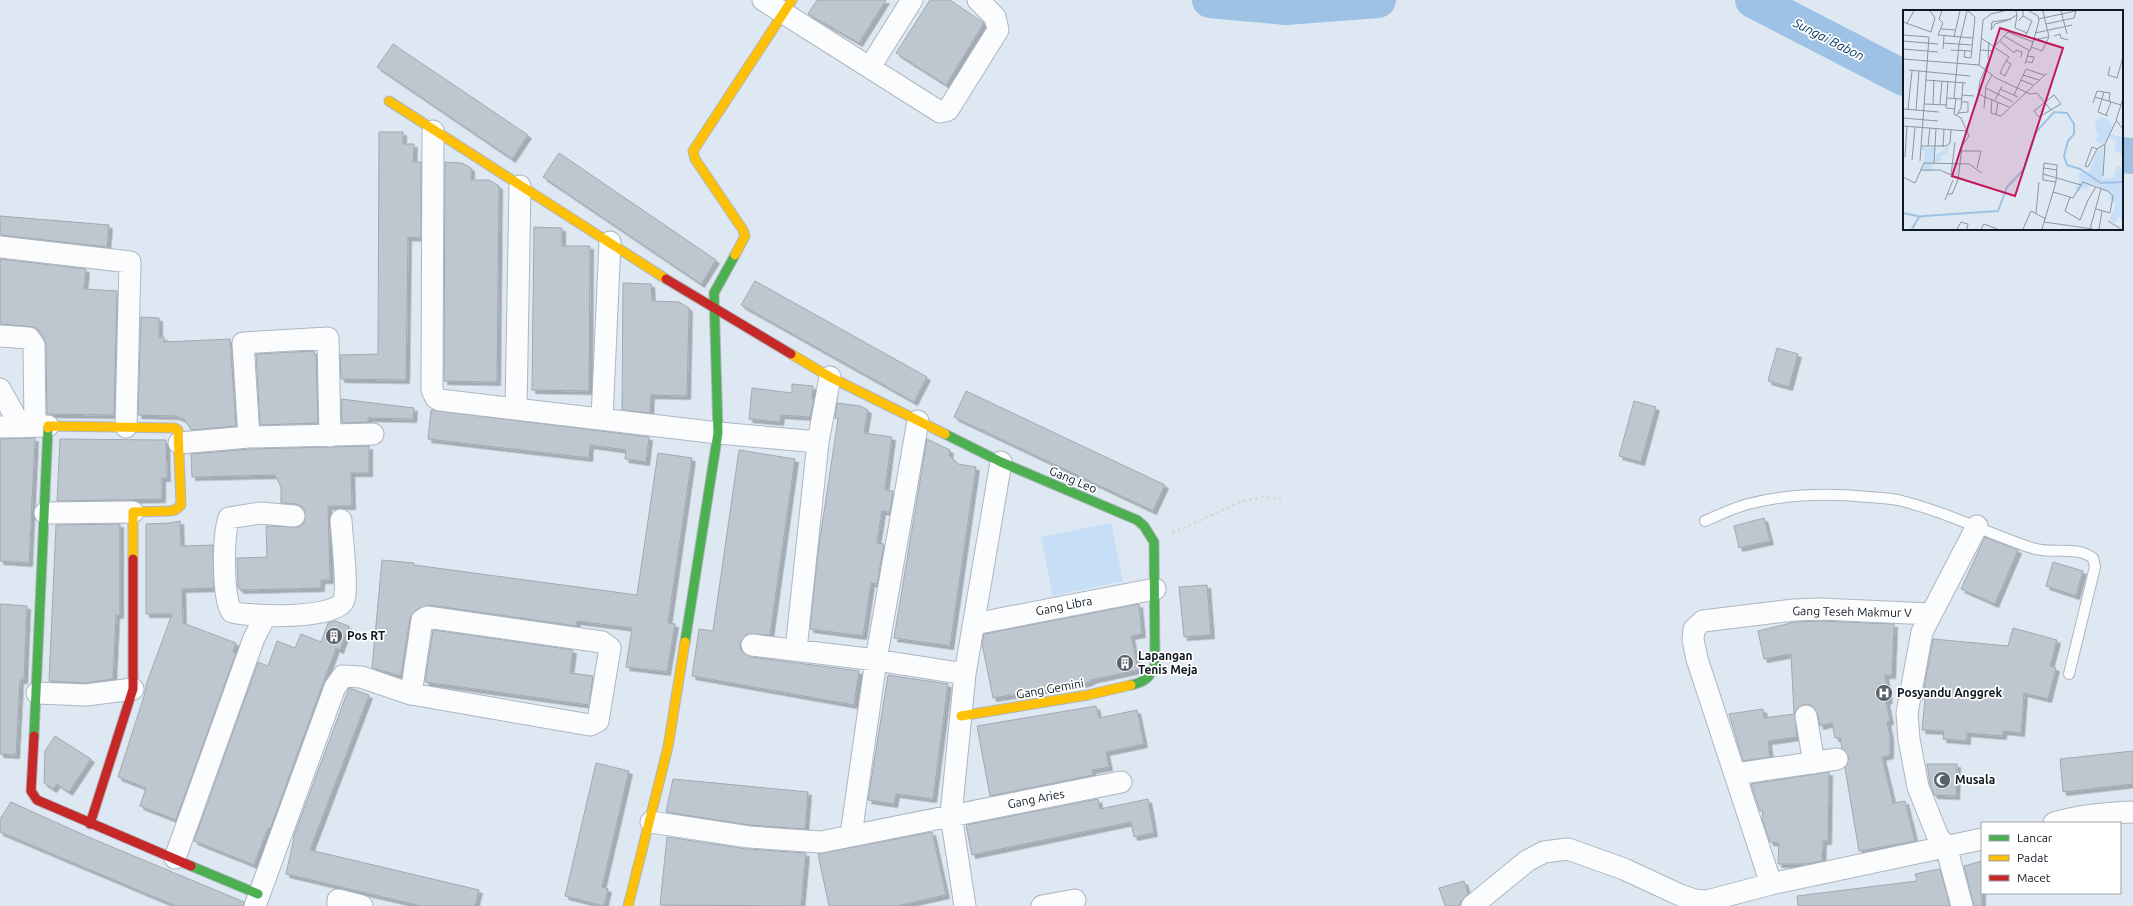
<svg xmlns="http://www.w3.org/2000/svg" width="2133" height="906" font-family="Ubuntu,sans-serif">
  <style>
    .green { fill: #c6def6 }
    .lines { fill: none; stroke-linecap: round; stroke-linejoin: round }
    .river { stroke: #9ec2e4; stroke-width: 36 }
    .building { fill: #bec7d0; stroke: #a0a9b2; filter: url(#shadow) }
    .lane-casing { stroke: #aeb6bf; stroke-width: 12 }
    .street-casing { stroke: #aeb6bf; stroke-width: 23 }
    .fast-casing { stroke: #aeb6bf; stroke-width: 11 }
    .slow-casing { stroke: #aeb6bf; stroke-width: 11 }
    .jam-casing { stroke: #aeb6bf; stroke-width: 11 }
    .path { stroke: #d5d8db; stroke-width: 2.5; stroke-dasharray: 3 3; stroke-linecap: butt }
    .lane { stroke: #fafcfd; stroke-width: 10 }
    .street { stroke: #fafcfd; stroke-width: 21 }
    .fast { stroke: #4caf50; stroke-width: 9 }
    .slow { stroke: #ffc107; stroke-width: 9 }
    .jam { stroke: #c62828; stroke-width: 9 }
    .labels { text-anchor: middle; stroke-width: 3.5; stroke-linejoin: round; paint-order: stroke }
    .street-label { font-size: 12px; fill: #0f1820; stroke: #fff }
    .poi-label { font-size: 12px; font-weight: bold; fill: #0f1820; stroke: #fff; text-anchor: start }
    .water-label { font-size: 13px; font-style: italic; fill: #00355f; stroke: #fff }
    .inset-river { fill: none; stroke: #9ec2e4; stroke-width: 2 }
    .inset-road { fill: none; stroke: #8b959f; stroke-width: 1 }
    .view { fill: #c2185b; fill-opacity: 0.15; stroke: #c2185b; stroke-width: 2 }
    .inset-edge { fill: none; stroke: #0f1820; stroke-width: 2 }
  </style>
  <defs>
    <filter id="shadow"><feDropShadow dx="3.5" dy="3.5" stdDeviation="0" flood-color="#0004"/></filter>
  </defs>
  <rect width="100%" height="100%" fill="#dee8f3"/>
  <path class="green" d="M1111,523l12,58 -70,15 -12,-59z"/>
  <g class="lines">
    <path class="river" d="M1210,0l76,7 92,-7
      M1753,0l151,78
      M2122,155l11,1"/>
  </g>
  <path class="building" d="M817,0h69l-27,43 -51,-29z
    M930,0h20l34,23 -38,62 -50,-32z
    M393,44l135,91 -16,24 -135,-92z
    M379,132h24v12h11l-1,18h8v76l-13,-1 -2,143 -65,-1 -1,-24 38,-1z
    M559,153l157,107 -15,24 -158,-107z
    M445,162l17,1 9,5v12h18l10,6 -2,196 -53,-1z
    M0,216l109,9 -2,22 -107,-12z
    M534,227l28,1v18h28l-1,145 -57,-1z
    M0,259l86,10 -2,20 33,2 -3,124 -67,-1 -1,-70 -4,-9 -7,-8 -35,-3z
    M755,281l172,96 -13,25 -173,-97z
    M623,283l28,1 1,17 27,1 10,6 -2,88 -36,-1 -1,18 -28,-3z
    M141,317l18,1v19h5v5l66,-3 6,87 -45,4 -6,-10 -9,-4 -38,-1z
    M1777,348l21,6 -9,33 -21,-6z
    M314,351l1,4h1l2,68 -58,2 -4,-71z
    M792,384l21,2 -1,13h2l-4,18 -29,-2 -1,7 -31,-3 3,-31 40,5z
    M966,391l199,94 -12,26 -199,-94z
    M341,399l73,9 -1,11 -45,-1v4l-26,1z
    M1634,401l22,6 -15,55 -22,-6z
    M837,403l23,3 8,4 -4,23 28,4 -7,53 8,1 -3,21 -8,-1 -5,32 7,1 -7,40 -6,-1 -8,53 -53,-7 8,-77 20,-133 -3,-1z
    M431,410l218,27 -3,25 -21,-3 1,-9 -36,-5 -1,13 -161,-19z
    M35,438l-6,125 -29,-2v-122z
    M60,439l106,1 1,38h-5v21l-105,2z
    M927,439l23,11 -1,5 9,9 18,3 -26,179 -56,-8z
    M369,446v27h-18l1,33h-24l2,74h-9v8l-81,2v-2h-2l-1,-30 30,-1 -1,-31 33,1 5,-4 1,-12 -4,-5 -6,-2 -14,-1v-16l-6,-12 -83,2 -1,-23 59,-5z
    M739,450l56,9 -25,176 -23,-1 -7,9 1,7 10,7 108,14 -5,34 -162,-29 7,-47 14,2z
    M658,453l34,5 -24,165 7,1 -8,48 -41,-5 6,-39 -55,-7 -1,5 -147,-21 -13,5 -6,8 -9,58 -29,-8 10,-108 32,3v2l223,30z
    M1764,518l6,23 -31,7 -5,-22z
    M180,521l1,25 32,-1 1,43 -32,1 1,34 53,20 -3,9 3,1 -60,167 -36,-14 6,-18 -28,-11 27,-84 1,-8 26,-71h-26v-90l24,-1z
    M120,524v91h-4l-3,64 -28,4 -36,-2 7,-156z
    M1985,537l33,13 -23,54 -34,-15z
    M2053,562l30,9 -7,25 -30,-10z
    M1207,585l4,50 -27,2 -5,-50z
    M0,604l27,2 -3,74h-4l-4,75 -16,-1z
    M1139,604l3,30 -11,2 7,34 -47,10v1l-5,2 -93,15 -11,-54 2,-10z
    M335,621l14,5 -9,24 -4,-2 -66,181 -2,-1 -14,37 -60,-24 64,-179 10,4 9,-25 18,7 6,-14 20,8 7,-19z
    M1821,621l73,3 -2,51h-7l4,25 -3,1 4,20 -3,1 3,14v19l-8,2 11,46 12,-2 10,40 -56,10 -14,-83 4,-11 -7,-9 -2,-10h-5l-3,-15 -12,3 -2,-12 -7,-9 -7,-1 -9,7 2,26 -29,4 2,16 -27,4 -14,-47 34,-5 1,9 30,-4 -3,-60 -27,5 -6,-28 37,-9z
    M2013,628l44,12 -7,26 6,2 -8,31 -24,-6 -3,40 -18,-2v5l-36,-3v8l-24,-2 1,-8 -22,-1 3,-31h-3l11,-60 75,7z
    M433,630l140,20 -3,23 23,3 -4,29 -164,-23z
    M888,675l60,9 -15,115 -37,-5 -2,10 -26,-4z
    M349,688l20,7 -59,155 169,40 -4,16h-54l-135,-32 8,-36h-1z
    M1096,706l3,12 38,-8 7,34 -38,8 3,15 -17,3 1,5 -103,21 -13,-70z
    M55,736l36,23 -22,33 -12,-8 -4,5 -9,-6 1,-32z
    M2133,751v33l-70,8 -3,-33z
    M596,763l33,8 -27,116 6,2 -4,17 -39,-10z
    M1927,764h30l-1,32 -22,-1 -4,-11z
    M1829,772l-1,69h-5l-1,20 -17,3h-27l1,-21 -9,-1 -8,-23 1,-8h-3l-9,-27z
    M673,779l135,13 -3,37 -55,-4 -84,-13z
    M1098,799l2,10 48,-10 6,34 -20,4 -3,-15 -159,33 -6,-30z
    M11,802l75,34 158,66 -1,4h-67l-176,-74v-13z
    M932,832l14,63 -50,11h-67l-11,-52z
    M667,837l80,12 59,4 -5,53 -141,-1z
    M1982,861v45h-8l-10,-40z
    M1940,869l10,37h-152l-1,-10 120,-15 -2,-7z
    M1464,881l4,13 -7,7 -1,5h-15l-6,-18z"/>
  <g class="lines">
    <g class="lane-casing">
      <path id="lane" d="M1705,521c14,-6 28,-13 43,-17 39,-10 79,-11 120,-7 10,1 20,1 30,3 46,11 89,33 134,48 21,7 43,-3 61,10l2,9 -26,107"/>
    </g>
    <g class="street-casing">
      <path id="street" d="M763,0l177,112 8,-2 50,-80 -3,-13 -17,-17
        M870,67l42,-67
        M433,131l-1,259 4,8 4,2 278,33 100,9
        M0,247l130,15 -4,165
        M0,336l29,2 5,7 1,81
        M0,389l21,38
        M516,409l4,-223
        M602,419l8,-177
        M0,427l48,-1
        M249,437l-6,-94 85,-5 2,98
        M179,443l70,-6 124,-3
        M45,513l88,-1
        M294,516l-34,-3 -31,5c-6,17 -7,81 3,94 17,5 106,8 112,-12 4,-11 -2,-64 -3,-80
        M974,624l181,-35
        M752,645l124,15 89,14
        M796,650l22,-208 12,-65
        M37,693l49,2 47,-6
        M1806,716l8,47
        M1736,774l101,-15
        M651,822l98,15 72,5 300,-60
        M2054,823c26,-8 52,-10 79,-11
        M851,835l25,-175 42,-239
        M175,858l79,-220 11,-21
        M1771,884l-74,-225 -4,-19 1,-11 9,-8 91,-11 27,-1 110,5
        M255,906l80,-219 8,-11 18,1 50,17 179,31 8,-4 12,-73 -8,-6 -175,-25 -5,3 -11,74
        M338,906v-6l24,6
        M965,906l-14,-91 14,-141 36,-212
        M1042,906l33,-6
        M1472,906l55,-45 17,-9 24,-3 56,20 56,26 14,5 13,1 64,-17 211,-45
        M1962,906l-16,-60 -8,-9 -20,-50 -9,-48 -2,-26 15,-81 55,-106"/>
    </g>
    <g class="fast-casing">
      <path id="fast" d="M945,434l56,28 136,58 7,6 10,16 1,122c-4,13 -10,18 -24,21
        M685,642l33,-209 -4,-140 21,-38
        M34,736l14,-308
        M191,866l67,28"/>
    </g>
    <g class="slow-casing">
      <path id="slow" d="M389,101l277,178
        M735,255l10,-19 -2,-6 -48,-71 -2,-8 99,-151
        M791,354l39,23 115,57
        M48,428v-2l127,2 3,2 3,75 -6,5 -5,1 -37,1v47
        M961,716l127,-21 43,-10
        M628,906l40,-159 17,-105"/>
    </g>
    <g class="jam-casing">
      <path id="jam" d="M666,279l125,75
        M34,736l-3,55 6,9 154,66
        M90,824l43,-135v-130"/>
    </g>
    <path class="path" d="M1172,533l68,-31 23,-5 19,2"/>
    <use href="#lane" class="lane"/>
    <use href="#street" class="street"/>
    <use href="#fast" class="fast"/>
    <use href="#slow" class="slow"/>
    <use href="#jam" class="jam"/>
  </g>
  <defs>
    <g id="building-disc" transform="scale(0.9)"><circle r="9.5" fill="#57616a" stroke="#fff"/><path d="M-4-6H4V6H1V3H-1V6H-4ZM-2.5-4.3h1.7v1.8h-1.7ZM.8-4.3h1.7v1.8H.8ZM-2.5-1h1.7V.8h-1.7ZM.8-1h1.7V.8H.8Z" fill="#fff"/></g>
    <g id="hospital-disc" transform="scale(0.9)"><circle r="9.5" fill="#57616a" stroke="#fff"/><path d="M-5-5h3v3.5h4V-5h3V5h-3V1.5h-4V5h-3Z" fill="#fff"/></g>
    <g id="mosque-disc" transform="scale(0.9)"><circle r="9.5" fill="#57616a" stroke="#fff"/><path d="M3.5-4.9A6 6 0 1 0 3.5 4.9A5 5 0 1 1 3.5-4.9Z" fill="#fff"/></g>
  </defs>
  <g fill-rule="evenodd">
    <use href="#building-disc" x="334" y="636"/>
    <use href="#building-disc" x="1125" y="663"/>
    <use href="#hospital-disc" x="1884" y="693"/>
    <use href="#mosque-disc" x="1942" y="780"/>
  </g>
  <g class="labels">
    <g class="street-label">
      <text transform="translate(1073 480) rotate(23)" y="4">Gang Leo</text>
      <text transform="translate(1064 606) rotate(-11)" y="4">Gang Libra</text>
      <text transform="translate(1852 612) rotate(1)" y="4">Gang Teseh Makmur V</text>
      <text transform="translate(1050 689) rotate(-10)" y="4">Gang Gemini</text>
      <text transform="translate(1036 799) rotate(-11)" y="4">Gang Aries</text>
    </g>
    <g class="poi-label">
      <text x="347" y="640">Pos RT</text>
      <text x="1138" y="660">Lapangan<tspan x="1138" dy="14">Tenis Meja</tspan></text>
      <text x="1897" y="697">Posyandu Anggrek</text>
      <text x="1955" y="784">Musala</text>
    </g>
    <g class="water-label">
      <text transform="translate(1829 39) rotate(27)" y="5">Sungai Babon</text>
    </g>
  </g>
  <g transform="translate(1903 10)">
    <rect width="220" height="220" fill="#dee8f3"/>
    <path d="M47,134l-3,10 -6,2v6l-6,1 1,-10h4zM19,137l13,1 -3,24 -9,-1 2,-20 -4,-1z" fill="#c6def6"/>
    <path d="M196,108h7l6,7 -2,9 13,3v18l-8,-4 1,-10 -3,-2 -4,-1 -7,6 -7,-3 3,-6 -3,-5 1,-10zM200,137v32l10,-1 4,-12 6,1v55l-4,-6 -4,8 -5,-5 6,-15 -8,-6 2,-4 -19,-11 -5,7 -4,-2 -3,4 -4,-3 4,-7 -1,-9 11,-2 8,-19z" fill="#c6def6"/>
    <path class="inset-river" d="M0,203l19,4M9,219l7,-12 5,-1 74,-5 9,-24 17,-18 12,-37 18,-20 13,1 7,11v10l-6,7 -4,15 3,9 13,4 21,14 22,-1"/>
    <path class="inset-road" d="M39,1l-3,8 4,4 -5,12 35,3M126,1l9,5 1,5 -6,21M158,1l6,23M114,5l-2,13 12,5M120,6l9,5 -6,14M108,9l-19,3 -1,8 4,-6 13,-4 9,-5 -1,-4M135,9l38,-8 -2,7 -28,6M115,11l5,-5v-5M0,12l28,10 4,-14 -5,-7M4,13l7,-12M38,19l14,1M132,23l37,-8M0,25l26,2 -9,124M151,26l6,-2 1,4 7,2M51,27l6,-26M78,28l28,19 -3,4 -6,12 5,3 6,-12 -5,-3M130,30l15,-3M0,31l35,3M97,31l14,12M40,33l29,2M92,36l9,-10 4,-4 25,10 -3,9 -26,-15M128,37l11,4 7,-14 -6,-26M0,39l35,3M40,39l1,-13M48,40l21,1M62,40l-1,7 7,1 4,-41 -7,-6M111,43l2,-3 6,2 -1,5M0,49l76,6 17,13 34,16 7,-1 14,17M85,49l1,-17M123,51l6,2 2,-6 -7,-1M122,54l4,-13M76,55l4,-45 8,-6 13,-3M207,57l-2,8 9,3 6,-21M6,60l61,6M120,65l16,5M23,70l40,3M118,70l12,5M45,71l-2,27 9,1M83,78l27,14M97,79l18,8M201,82l-6,20 10,4M75,84l31,13M59,85l12,1M111,85l12,-26 18,6M151,85l7,9 -22,13 -5,-6zM192,87l26,8M44,88l15,1M51,88l5,-54 8,-33M89,89l-1,14 10,3 46,-43M220,89l-7,21 7,9M92,90l7,-14M74,92l3,-21 13,-30 -13,-1M190,93l4,-12 13,2 -1,8M21,94l23,1M30,94l1,-24M37,94l2,-23M81,98l2,-22 6,-11M0,99l36,3M5,99l4,-38M13,100l3,-39M55,103l10,-1v-10h-6M54,105l4,-7 2,-25M93,105l2,-13M203,105l5,-13M0,108l35,3M0,116l64,5M18,136h25l4,-3 1,-13M25,136l2,-18M40,137l1,-18M194,139l-5,-2 -7,19 3,1 9,-18 8,-5M59,141h19l-4,17M2,147l2,-31M9,150l3,-33M31,153l2,-34M141,158l13,2M18,160h19l11,5 4,-33M200,166l2,-32 11,-23M0,167l12,6 9,-20 45,1 13,9M153,172l-13,-2v-6l38,11M150,182l20,6 10,-16 13,5M45,184h4l6,-14 4,-34 7,-10 -8,-18 -7,-4 2,-16M167,187l-5,14 15,9 8,-20 8,-13 12,4 5,5 -3,17 -14,-4M42,190l8,-20M133,203l3,-31M205,211l13,8M141,212l49,7M54,219l4,-7 7,2 -1,5M78,219l3,-5 13,5M120,219l8,-18 15,8M139,219l14,-47 1,-17 -13,-2 -1,11M187,219l11,-40M196,219l3,-18"/>
    <path class="view" d="M97,18l63,20 -48,148 -63,-20z"/>
    <rect width="220" height="220" class="inset-edge"/>
  </g>
  <rect x="1981" y="822" width="140" height="72" fill="#ffffff" stroke="#9fa3a6"/>
  <rect x="1989" y="835" width="20" height="6" fill="#4caf50" stroke="#9fa3a6"/>
  <text x="2017" y="842" font-size="12" fill="#0f1820">Lancar</text>
  <rect x="1989" y="855" width="20" height="6" fill="#ffc107" stroke="#9fa3a6"/>
  <text x="2017" y="862" font-size="12" fill="#0f1820">Padat</text>
  <rect x="1989" y="875" width="20" height="6" fill="#c62828" stroke="#9fa3a6"/>
  <text x="2017" y="882" font-size="12" fill="#0f1820">Macet</text>
</svg>
